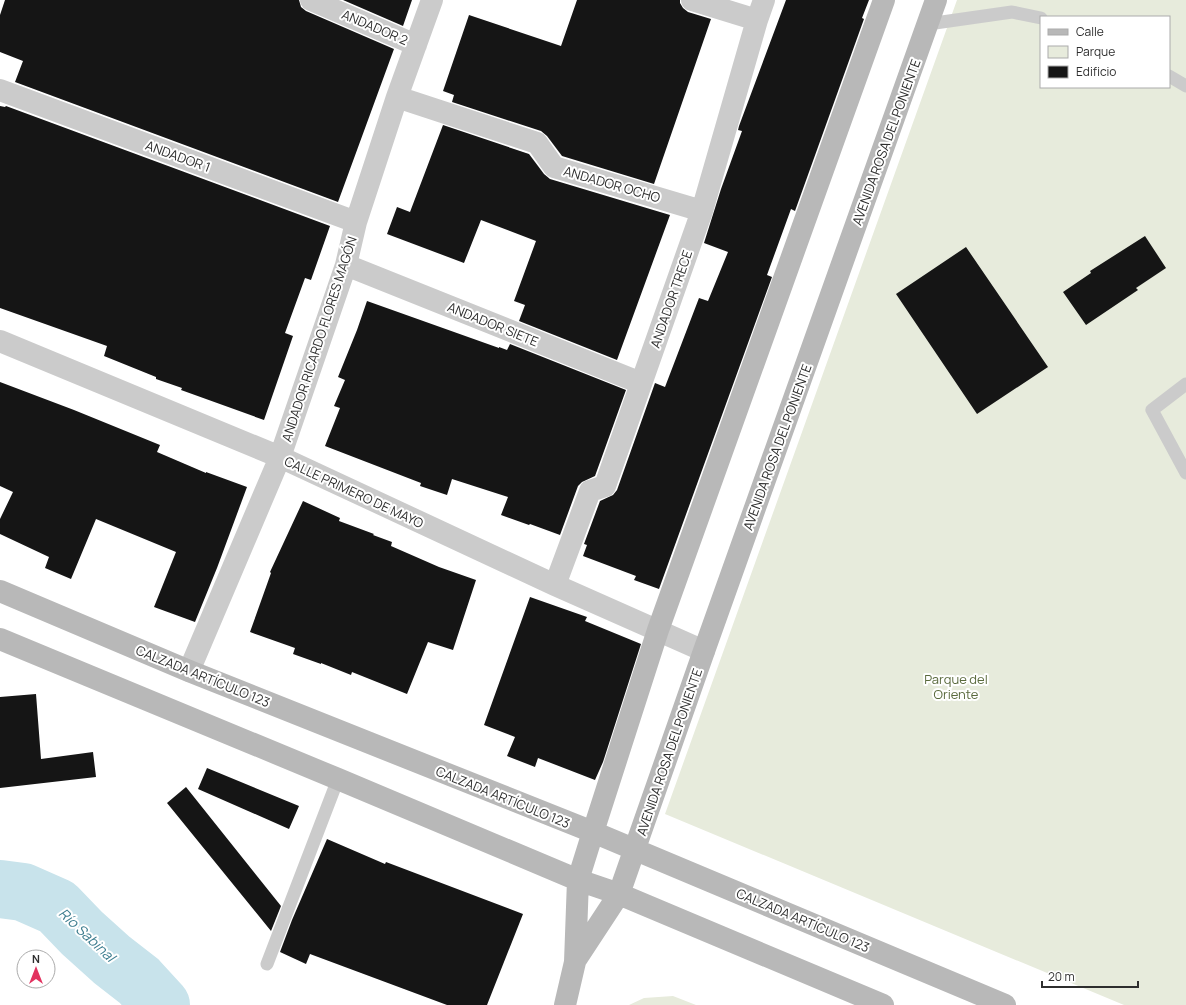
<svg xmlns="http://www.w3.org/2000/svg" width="1186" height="1005" font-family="Manrope,sans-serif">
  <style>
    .green { fill: #e7ebdc; fill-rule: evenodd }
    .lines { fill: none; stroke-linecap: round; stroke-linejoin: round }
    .river { stroke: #c8e3eb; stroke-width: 58 }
    .building { fill: #151515 }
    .lane { stroke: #cbcbcb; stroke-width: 13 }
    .street { stroke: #cbcbcb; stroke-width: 22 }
    .secondary { stroke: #b8b8b8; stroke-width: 22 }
    .labels { text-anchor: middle; stroke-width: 4; stroke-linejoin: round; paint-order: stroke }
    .street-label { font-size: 13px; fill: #2e2e2e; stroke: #fff }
    .park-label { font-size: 13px; fill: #59693c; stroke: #fff }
    .water-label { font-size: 14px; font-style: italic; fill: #3d7d8f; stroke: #fff }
  </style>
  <rect width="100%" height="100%" fill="#fff"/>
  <path class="green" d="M957,0h229v1005h-62l-459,-191zM1041,17h128v70h-128z
    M673,996l23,9h-67l15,-7z"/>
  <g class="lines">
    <path class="river" d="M0,889l23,3 34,15 25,26 30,27 27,21 22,24"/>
  </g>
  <path class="building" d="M5,0h294l2,7 5,4 88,38 -56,153 -323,-120 8,-21 -23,-9v-37z
    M343,0h69l-9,26z
    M577,0h103v3l3,5 5,4 23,7 -57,165 -92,-28 -15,-20 -6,-5 -89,-29 2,-7 -11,-4 26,-76 92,31z
    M786,0h83l-7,18 2,1 -69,192 -4,-2 -24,66 5,2 -113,312 -25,-9 2,-4 -53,-20 4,-11 -3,-1 16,-43 13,-6 4,-5 38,-107 10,4 34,-89 9,3 20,-49 -24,-9 17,-54 21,-58 -4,-1 1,-4z
    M0,106l5,1 1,-1 324,120 -19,54 -6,-2 -20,55 8,3 -29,84 -83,-30 1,-2 -26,-9v-2l-52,-21 3,-10 -107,-38z
    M443,125l86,29 15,20 6,5 120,36 -53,145 -98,-39 6,-16 -11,-4 22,-60 -55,-21 -17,43 -77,-29 10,-27 13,5z
    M1145,236l21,32 -30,20 2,2 -52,35 -23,-33 28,-19 -1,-2z
    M966,247l82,120 -71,47 -81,-120z
    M367,301l132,47v-1l8,3 3,-6 116,46 -31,86 -13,6 -4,4 -18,49 -30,-11 -1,1 -28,-10 7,-18 -56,-18 -5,16 -27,-9 1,-3 -96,-37 15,-38 -6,-2 11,-26 -7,-3 19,-47z
    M0,382l74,28 86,35 -3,7 49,21v-1l41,15 -30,81 -22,54 -41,-15 22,-55 -80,-33 -25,60 -26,-11 4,-11 -49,-23v-15l13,-27 -13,-6z
    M303,501l37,17 -1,3 35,13 -1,1 19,7 -1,4 48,21 37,13 -23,70 -25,-8 -21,52 -55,-22 -1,3 -30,-12v1l-28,-10 2,-6 -45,-16 21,-59 -1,-1z
    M530,597l57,20 -2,4 56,23 -38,118 -8,18 -57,-22 -3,9 -28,-11 8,-19 -31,-12z
    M36,694l5,65 52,-7 3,25 -96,11v-91z
    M207,768l92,38 -10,23 -91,-40z
    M186,787l95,119 -10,25 -104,-128z
    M327,839l58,25 1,-2 137,52 -36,91h-40l-137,-51 -4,10 -26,-12 12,-32z"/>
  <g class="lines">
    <path class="lane" d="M928,24l84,-12 29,6
      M1169,76l17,10
      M1186,384l-34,26 34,63
      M267,964l71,-185"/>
    <path class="street" d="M311,0l105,45
      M692,0l65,20
      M0,90l356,132
      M397,97l140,46 17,24 148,44
      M346,265l295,118
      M0,341l280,116 275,128 149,66
      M555,585l35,-94 15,-5 97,-275 55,-191 7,-20
      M189,671l91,-214 66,-192 10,-43 41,-125 35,-97"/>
    <path class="secondary" d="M0,591l189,80 404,161 412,173
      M0,639l338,140 240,101 41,14 264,111
      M575,961l44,-67 85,-243 232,-651
      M565,1005l10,-43 3,-82 15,-48 65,-202 226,-630"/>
  </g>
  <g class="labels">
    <g class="street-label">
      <text transform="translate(375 27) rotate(23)" y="5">ANDADOR 2</text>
      <text transform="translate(886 142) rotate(-70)" y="5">AVENIDA ROSA DEL PONIENTE</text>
      <text transform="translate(178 156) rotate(20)" y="5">ANDADOR 1</text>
      <text transform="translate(612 184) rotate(16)" y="5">ANDADOR OCHO</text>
      <text transform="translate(671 299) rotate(-71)" y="5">ANDADOR TRECE</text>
      <text transform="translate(493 324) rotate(22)" y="5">ANDADOR SIETE</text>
      <text transform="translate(319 339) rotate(-72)" y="5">ANDADOR RICARDO FLORES MAGÓN</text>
      <text transform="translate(777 447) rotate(-70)" y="5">AVENIDA ROSA DEL PONIENTE</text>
      <text transform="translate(354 492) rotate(25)" y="5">CALLE PRIMERO DE MAYO</text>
      <text transform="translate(203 676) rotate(22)" y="5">CALZADA ARTÍCULO 123</text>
      <text transform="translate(669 752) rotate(-71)" y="5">AVENIDA ROSA DEL PONIENTE</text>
      <text transform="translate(503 797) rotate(22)" y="5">CALZADA ARTÍCULO 123</text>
      <text transform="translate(803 920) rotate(23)" y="5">CALZADA ARTÍCULO 123</text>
    </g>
    <g class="park-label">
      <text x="956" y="684">Parque del<tspan x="956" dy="15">Oriente</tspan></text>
    </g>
    <g class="water-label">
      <text transform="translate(87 935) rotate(43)" y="5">Río Sabinal</text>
    </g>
  </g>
  <rect x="1040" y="16" width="130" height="72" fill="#ffffff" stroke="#ababab"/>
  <rect x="1048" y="29" width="20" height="6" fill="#b8b8b8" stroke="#ababab"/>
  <text x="1076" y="36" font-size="12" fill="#2e2e2e">Calle</text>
  <rect x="1048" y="46" width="20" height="12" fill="#e7ebdc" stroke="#ababab"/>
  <text x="1076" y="56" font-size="12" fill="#2e2e2e">Parque</text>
  <rect x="1048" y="66" width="20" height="12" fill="#151515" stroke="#ababab"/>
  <text x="1076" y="76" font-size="12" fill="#2e2e2e">Edificio</text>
  <g transform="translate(36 969)"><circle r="19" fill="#ffffff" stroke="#ababab"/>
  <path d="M0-3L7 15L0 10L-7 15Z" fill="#e2325f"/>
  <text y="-6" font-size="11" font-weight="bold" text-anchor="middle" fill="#2e2e2e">N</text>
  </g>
  <path d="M1042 981v6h96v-6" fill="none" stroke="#2e2e2e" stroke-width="2"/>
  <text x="1048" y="981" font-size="12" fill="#2e2e2e" stroke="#ffffff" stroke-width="3" paint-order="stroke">20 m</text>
</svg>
